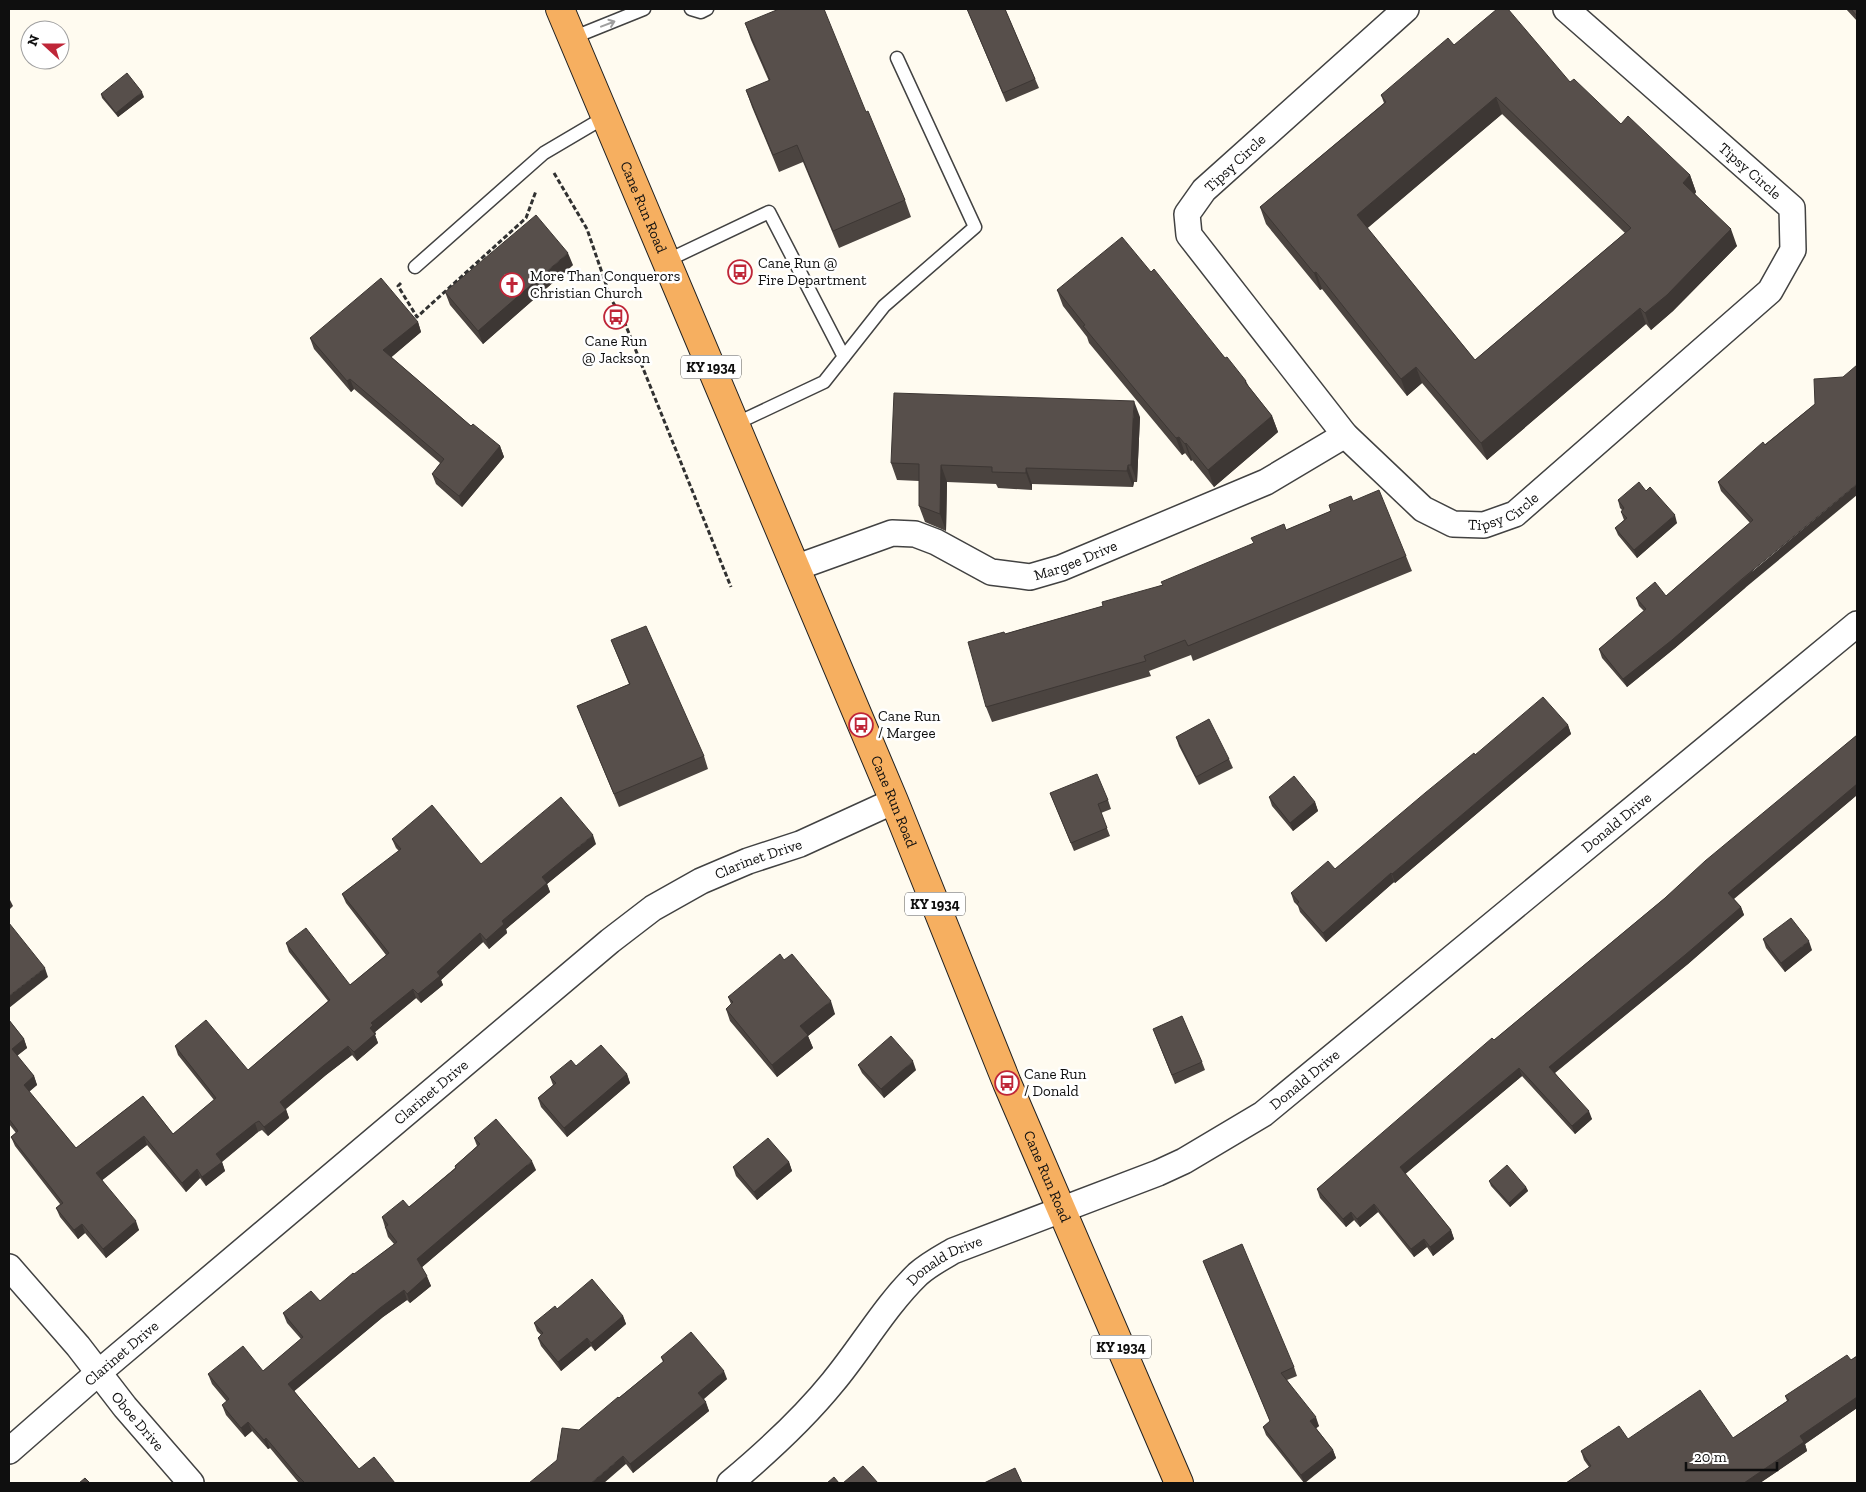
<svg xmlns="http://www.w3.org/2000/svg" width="1866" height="1492" font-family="'Zilla Slab',serif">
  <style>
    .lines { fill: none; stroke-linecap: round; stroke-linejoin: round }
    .service-casing { stroke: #424242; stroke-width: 15 }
    .minor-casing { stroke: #424242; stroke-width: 28 }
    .trunk-casing { stroke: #202020; stroke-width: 30 }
    .path { stroke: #313131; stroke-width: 3; stroke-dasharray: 5 2.5; stroke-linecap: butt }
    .service { stroke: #fff; stroke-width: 12 }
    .minor { stroke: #fff; stroke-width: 25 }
    .trunk { stroke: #f6af60; stroke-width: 28 }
    .wall { fill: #4b4440; fill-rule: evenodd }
    .shaded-wall { fill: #3d3734 }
    .building { fill: #574f4b; stroke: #3d3734; fill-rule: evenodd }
    .oneway { stroke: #9f9f9f }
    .labels { text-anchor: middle; stroke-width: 5; stroke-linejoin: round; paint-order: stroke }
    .shield { fill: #fff; stroke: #575757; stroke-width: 1 }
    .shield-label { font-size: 14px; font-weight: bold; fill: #0f0f0f }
    .street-label { font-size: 15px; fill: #0f0f0f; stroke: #fff }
    .poi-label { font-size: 15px; fill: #0f0f0f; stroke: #fff; text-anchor: start }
  </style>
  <rect width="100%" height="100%" fill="#fffbf0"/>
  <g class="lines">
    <g class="service-casing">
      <path id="service" d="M691,9l10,3 6,-3
        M572,38l72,-29
        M666,261l103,-49 75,145
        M415,267l129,-114 61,-36
        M735,424l89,-42 60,-76 91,-79 -78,-169"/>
    </g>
    <g class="minor-casing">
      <g id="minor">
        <path id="s1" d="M1406,9l-202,181 -17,24 2,21 156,200 78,74 30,15 31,1 31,-11 255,-223 23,-41 -1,-42 -226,-199"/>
        <path id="s2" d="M795,568l97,-35 23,1 21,8 55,30 39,5 31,-9 205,-86 79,-47"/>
        <path id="s3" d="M9,1267l69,79 47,61 66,76"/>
        <path id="s4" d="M9,1451l89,-78 512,-432 43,-33 48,-27 47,-20 52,-17 94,-43"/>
        <path id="s5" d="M730,1483c37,-31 73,-64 103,-101 29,-35 52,-76 85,-108 10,-9 23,-16 35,-23l205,-78 26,-12 79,-47 594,-490"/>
      </g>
    </g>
    <g class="trunk-casing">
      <g id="trunk">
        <path id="s6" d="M560,9l334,792 113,282 172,400"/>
      </g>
    </g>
    <path class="path" d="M554,173l33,56 24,70 13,22 107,266
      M401,283l-3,3 19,31 109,-99 10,-27"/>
    <use href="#service" class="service"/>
    <use href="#minor" class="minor"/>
    <use href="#trunk" class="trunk"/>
  </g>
  <path class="wall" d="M967,9h38l34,79 -33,14z
    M1846,9h11v12z
    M745,23l121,89 39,88 6,17 -72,31 -36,-86 -24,10 -27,-65 -6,-17 23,-9 -18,-41z
    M1454,45l116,37 51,42 69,51 6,17 -1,2 42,52 -64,65 -22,19 -5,-6 -159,136 -65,-77 -15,13 -85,-107 -2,1 -54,-66 -6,-17 124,-104 -3,-8zM1502,114l123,119 -150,127 -108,-132z
    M101,94l43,3 -26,20 -16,-19z
    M573,265l-90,79 -33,-39 -5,-13z
    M1151,272l74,86 21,23 3,6 23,29 6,16 -64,55 -22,-27 -1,1 -6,-8 -3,2 -93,-112 -2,-6 -24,-31 -6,-16z
    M418,322l3,10 -30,25 80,69 29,20 4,11 -42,50 -26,-23 -4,-10 8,-11 -86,-74 -3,3 -37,-43 -4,-11z
    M1843,377l-98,211 -70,60 -48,39 -25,-29 -3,-9 45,-38 -5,-5 -3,-8 30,-2 84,-73 -29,-32 -3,-9 97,-78z
    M1140,417l-3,65h-3l-1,5 -101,-3v6l-34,-2 -2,-4 -49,-2 -1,49 -21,-9 -6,-16v-25l-22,-1 -6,-17z
    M1646,491l31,32 -40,35 -19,-23 -3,-7 9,-8 -3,-8 1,-2 -2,-2 -2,-8z
    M1353,501l53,55 6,15 -219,90 -2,-6 -42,16 2,5 -159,46 -6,-15 19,-73 98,-28 59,-21 124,-55 45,-19 -2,-6z
    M611,640l93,116 4,13 -89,38 -42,-101 52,-22z
    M1568,725l3,9 -176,149 -1,-1 -68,60 -26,-30 -2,-6 -4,-4 -3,-9 44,-24 140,-114z
    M1857,735v60l-123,104 7,8 3,8 -56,49 -133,109 37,46 -17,15 -53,-58 -117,98 46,56 3,9 -21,17 -6,-9 -13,10 -36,-45 -18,15 -6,-7 -8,7 -26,-29 -3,-9 177,-149 171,-142z
    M1176,737l53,22 4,9 -34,17 -20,-39z
    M1050,793l58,7 3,9 -10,4 9,23 -36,15z
    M1269,797l46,5 3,9 -25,20 -21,-25z
    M392,839l89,25 115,-20 -49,40 3,8 -44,37 1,4 -18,16 -6,-7 -42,38 2,5 -22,18 -5,-5 -41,34 1,2 -1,1 3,8 -21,18 -5,-6 -26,20 -40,34 3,9 -21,18 -6,-6 -4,2 -36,30 3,9 -19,15 -6,-8 -14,14 -39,-47 -45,35 37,50 -33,28 -21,-25 -7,6 -18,-22 -4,-9 4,-4 -45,-58 -4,-9 5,-4 -7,-9v-104l15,19 3,9 -10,8 17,20 3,9 -8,7 47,56 67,-52 30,38 41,-34 -36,-45 -3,-9 73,24 80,-69 -39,-49 -3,-9 64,42 36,-30 -40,-52 -4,-9 57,-43 -3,-3z
    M1763,939l49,11 -27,22 -19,-24z
    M784,960l51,54 -27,22 5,12 -36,29 -47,-56 -4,-12 5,-5 -3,-7z
    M1153,1029l49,33 3,8 -30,14z
    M858,1065l58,5 -32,28 -22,-25z
    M576,1066l51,8 3,9 -63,54 -26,-30 -3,-9 15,-13 -3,-8z
    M474,1138l62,32 -114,97 9,19 -21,17 -3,-3 -24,17 -89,74 65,78 36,14h-96l-29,-35 -2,1 -16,-18 -7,6 -19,-22 -4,-10 5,-3 -15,-18 -4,-10 55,-3 38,-32 -14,-16 -4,-10 37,-12 74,-57 -6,-7 -6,-20 27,-10 46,-39v-2l22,-20z
    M789,1162l3,9 -35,29 -21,-24 -3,-9z
    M1489,1181l37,6 2,4 -18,16 -19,-21z
    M1203,1261l91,106 3,9 -10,4 32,46 -3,2 17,22 3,8 -31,25h-1l-38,-48 -3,-8 7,-6z
    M557,1309l66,7 3,8 -31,27 -4,-5 -30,25 -20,-25 -3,-8 3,-3 -4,-4 -3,-8z
    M1857,1356v52l-52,36 2,7 -47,32h-194l23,-16 -5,-7 -3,-9 47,-12 105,-1 54,-37 -2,-5 66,-36z
    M661,1357l66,22 -23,20 5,12 -76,62 -7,-9 -69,-4 22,-30 84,-68z"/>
  <path class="shaded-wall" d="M142,92l2,5 -26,20 -2,-4z
    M1496,97l6,17 -139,118 -6,-17z
    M1690,175l6,17 -7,8 -6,-17z
    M1731,229l6,17 -64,65 -22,19 -6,-17z
    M568,253l5,12 -90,79 -5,-13z
    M1316,272l6,17 -2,1 -6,-17z
    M1640,308l6,16 -159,136 -6,-17z
    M418,322l3,10 -34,29 -4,-11z
    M1416,367l6,16 -15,13 -6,-17z
    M350,379l4,10 -3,3 -4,-11z
    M1134,401l6,16 -3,65 -6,-17z
    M1272,416l6,16 -64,55 -6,-17z
    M1179,437l6,16 -3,2 -6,-17z
    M1186,443l6,17 -1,1 -6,-17z
    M500,446l4,11 -42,50 -3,-11z
    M941,465l6,17 -1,49 -6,-17z
    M1128,465l6,17 -1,5 -6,-16z
    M1026,468l6,16v6l-6,-17z
    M1857,484v11l-112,93 -70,60 -48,39 -4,-8z
    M1675,515l2,8 -40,35 -3,-8z
    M1568,725l3,9 -176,149 -3,-9z
    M1857,784v11l-126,106 -3,-8z
    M1315,802l3,9 -25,20 -3,-8z
    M593,835l3,9 -49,40 3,8 -44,37 1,4 -18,16 -3,-9 16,-19 40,-44z
    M1391,873l3,9 -68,60 -3,-9z
    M9,898l4,8 -4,4z
    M1741,907l3,8 -56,49 -136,111 -3,-8z
    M480,933l3,9 -42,38 2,5 -22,18 -3,-9 19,-22z
    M1809,941l3,9 -27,22 -4,-9z
    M45,968l3,9 -39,31v-12z
    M413,989l3,9 -41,34 1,2 -1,1 3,8 -21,18 -3,-9 16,-24 1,-5z
    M831,1001l4,13 -27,22 5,12 -36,29 -5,-12 28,-39z
    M24,1039l3,9 -12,9 -3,-8z
    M348,1046l4,9 -26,20 -43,36 -3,-9 43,-36z
    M913,1061l3,9 -32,28 -3,-9z
    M1519,1068l3,8 -119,100 -3,-9z
    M627,1074l3,9 -63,54 -3,-9z
    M34,1076l3,9 -10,8 -3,-8z
    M286,1110l3,8 -21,18 -4,-9z
    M1589,1111l3,8 -17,15 -3,-8z
    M255,1123l3,9 -38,31 -4,-9z
    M144,1136l3,9 -47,37 -4,-9z
    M532,1161l4,9 -115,98 -4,-9z
    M222,1162l3,9 -19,15 -4,-9z
    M789,1162l3,9 -35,29 -3,-8z
    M197,1169l3,9 -14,14 -4,-9z
    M1526,1187l2,4 -18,16 -1,-4z
    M1374,1204l4,8 -18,15 -3,-8z
    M1351,1212l3,8 -8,7 -3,-8z
    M136,1221l3,9 -33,28 -3,-9z
    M82,1224l3,9 -7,6 -4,-9z
    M1451,1230l3,9 -21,17 -3,-9z
    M1424,1239l3,8 -13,10 -3,-8z
    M427,1276l4,10 -21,17 -3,-9z
    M404,1290l3,10 -24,17 -91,76 -4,-9 92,-76z
    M623,1316l3,8 -31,27 -4,-8z
    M587,1338l4,8 -30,25 -3,-9z
    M724,1371l3,8 -26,22 -3,-8z
    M1857,1397v11l-52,36 2,7 -47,32h-16l56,-47z
    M706,1402l3,9 -76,62 -3,-9z
    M1316,1417l3,9 -5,4 -4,-9z
    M248,1422l4,9 -7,6 -4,-9z
    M266,1438l4,10 -2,1 -4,-9z
    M1333,1450l3,8 -32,25 -3,-8z
    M623,1456l3,8 -22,19h-13z"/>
  <path class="building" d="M779,9h45l42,103 2,-1 37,89 -72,31 -36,-86 -24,10 -27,-65 24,-10 -25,-57z
    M967,9h38l30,70 -32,14z
    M1497,9h11l62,73 4,-3 47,45 7,-8 62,59 -7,8 48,46 -64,66 -22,18 -5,-5 -159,135 -65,-76 -15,12 -85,-107 -2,1 -54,-66 126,-105 -5,-7 67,-57 6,7zM1496,97l135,131 -156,132 -118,-145z
    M1851,9h6v7z
    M127,73l15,19 -26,21 -15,-19z
    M536,215l32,38 -90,78 -33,-39z
    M1122,237l29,35 3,-3 71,89 2,-1 19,24 -1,1 27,34 -64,54 -22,-27 -1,1 -6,-7 -3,1 -42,-50 -51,-62 2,-1 -28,-35z
    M381,278l37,44 -35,28 88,76 2,-2 27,22 -41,50 -27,-22 12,-15 -94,-80 -3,2 -37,-43z
    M1857,365v119l-115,95 -70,61 -49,39 -24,-30 47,-40 -10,-11 19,-16 11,14 87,-76 -35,-38 45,-40 2,3 50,-41 -1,-25 29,-2z
    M894,393l240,8 -3,64h-3l-1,6 -101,-3v5l-34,-1v-5l-51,-2 -1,49 -21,-8v-42l-28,-1z
    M1639,482l7,9 4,-4 25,28 -41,35 -19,-22 12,-10 -6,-6 3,-4 -6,-8z
    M1379,490l27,66 -218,90 -3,-6 -41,16 2,5 -160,46 -18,-65 36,-10 1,2 98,-28 -1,-4 61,-17 -2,-3 93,-39 -3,-5 33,-14 2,6 45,-19 -2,-6 22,-9 2,5z
    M646,626l58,130 -90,38 -37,-88 53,-22 -19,-44z
    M1543,697l25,28 -176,149 -1,-1 -68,60 -26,-29 2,-2 -8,-9 37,-32 7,8 90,-76 49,-40 1,2z
    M1209,719l20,40 -33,18 -20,-40z
    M1857,735v49l-129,109 13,14 -56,48 -136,112 40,44 -17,15 -53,-58 -119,99 51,63 -21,17 -6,-8 -13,10 -37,-45 -17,15 -6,-7 -8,7 -26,-30 175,-151 2,2 171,-142 40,-37z
    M1097,774l11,26 -10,4 9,24 -36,15 -21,-50z
    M1294,776l21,26 -25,21 -21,-26z
    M561,797l32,38 -51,42 5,6 -45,38 2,3 -18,16 -6,-7 -43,39 3,4 -22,18 -5,-5 -42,34 2,2 -3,3 5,6 -21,18 -6,-6 -25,20 -43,36 6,8 -22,17 -5,-6 -4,2 -39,31 6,8 -20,15 -5,-8 -15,14 -38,-47 -48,37 40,48 -33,28 -21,-25 -8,6 -18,-22 7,-5 -52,-66 7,-6 -9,-12v-99l15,19 -12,10 22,27 -10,9 52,63 67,-52 30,38 43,-36 -41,-52 31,-26 42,50 82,-70 -44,-57 20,-15 44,57 39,-32 -47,-59 59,-45 -9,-10 40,-34 49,59z
    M1791,918l18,23 -28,22 -18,-24z
    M9,923l36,45 -36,28z
    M780,954l4,6 8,-6 39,47 -31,25 8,9 -36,30 -46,-56 7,-7 -5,-5z
    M1182,1016l20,46 -30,13 -19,-46z
    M891,1036l22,25 -32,28 -23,-24z
    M601,1045l26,29 -63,54 -26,-30 18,-15 -6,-6 21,-17 5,6z
    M496,1119l36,42 -115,98 10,17 -20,18 -3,-4 -24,18 -92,76 71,85 15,-12 21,26h-90l-9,-9 -30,-36 -2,2 -16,-18 -7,6 -19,-23 7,-6 -21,-25 35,-28 20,25 40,-34 -20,-24 28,-22 9,10 33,-28 1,1 43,-32 -12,-15 3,-2 -6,-8 21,-17 6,7 47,-39 -1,-2 25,-22 -6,-6z
    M768,1138l21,24 -35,30 -21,-25z
    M1507,1165l19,22 -17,16 -20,-22z
    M1242,1244l52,123 -13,6 35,44 -6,4 23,29 -32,25 -38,-48 7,-6 -67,-160z
    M592,1279l31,37 -32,27 -4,-5 -29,24 -20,-24 5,-5 -9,-10 21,-17 2,3z
    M691,1332l33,39 -26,22 8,9 -76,62 -7,-8 -32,27h-62l28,-23 5,-32 17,2 39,-33 1,1 45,-37 -3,-4z
    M1847,1355l4,5 6,-4v41l-57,39 4,6 -60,41h-178l25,-17 -10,-15 38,-25 9,13 72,-49 33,48 56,-38 -4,-4z
    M863,1466l15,17h-35z
    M1015,1468l7,15h-38z
    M834,1477l5,6h-12z
    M85,1478l5,5h-11z"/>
  <defs><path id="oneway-shaft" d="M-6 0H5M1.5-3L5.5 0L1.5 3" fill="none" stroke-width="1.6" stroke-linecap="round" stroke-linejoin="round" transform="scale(1.25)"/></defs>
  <use class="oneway" href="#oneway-shaft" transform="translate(608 24) rotate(-21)"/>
  <defs>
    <g id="bus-ring" transform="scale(1.25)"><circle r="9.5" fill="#fff" stroke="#bf2638" stroke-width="1.5"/><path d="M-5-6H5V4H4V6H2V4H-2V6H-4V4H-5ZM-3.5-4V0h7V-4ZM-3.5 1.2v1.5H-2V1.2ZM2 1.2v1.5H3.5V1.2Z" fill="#bf2638"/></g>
    <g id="church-ring" transform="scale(1.25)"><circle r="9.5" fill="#fff" stroke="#bf2638" stroke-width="1.5"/><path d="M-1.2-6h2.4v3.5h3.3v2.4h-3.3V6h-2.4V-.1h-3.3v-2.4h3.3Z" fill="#bf2638"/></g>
  </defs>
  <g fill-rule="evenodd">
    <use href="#bus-ring" x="740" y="272"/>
    <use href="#church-ring" x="512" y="285"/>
    <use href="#bus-ring" x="616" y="317"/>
    <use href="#bus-ring" x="861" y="725"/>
    <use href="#bus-ring" x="1007" y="1083"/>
  </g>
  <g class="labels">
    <g class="shield">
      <rect x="681" y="355.5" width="60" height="23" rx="4"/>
      <rect x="905" y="892.5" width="60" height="23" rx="4"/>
      <rect x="1091" y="1335.5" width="60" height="23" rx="4"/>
    </g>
    <g class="shield-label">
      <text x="711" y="372">KY 1934</text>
      <text x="935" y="909">KY 1934</text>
      <text x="1121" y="1352">KY 1934</text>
    </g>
    <g class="street-label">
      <text transform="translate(1235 163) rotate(-43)" y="5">Tipsy Circle</text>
      <text transform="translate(1750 171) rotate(41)" y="5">Tipsy Circle</text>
      <text dy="5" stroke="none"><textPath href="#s6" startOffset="215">Cane Run Road</textPath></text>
      <text dy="5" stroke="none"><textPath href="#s1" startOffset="770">Tipsy Circle</textPath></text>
      <text dy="5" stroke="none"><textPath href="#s2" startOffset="299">Margee Drive</textPath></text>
      <text dy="5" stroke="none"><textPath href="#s6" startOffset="860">Cane Run Road</textPath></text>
      <text dy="5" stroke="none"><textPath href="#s5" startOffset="1122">Donald Drive</textPath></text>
      <text dy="5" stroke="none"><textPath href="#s4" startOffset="959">Clarinet Drive</textPath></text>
      <text dy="5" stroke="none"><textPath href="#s5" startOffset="718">Donald Drive</textPath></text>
      <text dy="5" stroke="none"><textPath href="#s4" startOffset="554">Clarinet Drive</textPath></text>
      <text dy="5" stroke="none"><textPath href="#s6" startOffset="1265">Cane Run Road</textPath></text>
      <text dy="5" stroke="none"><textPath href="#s5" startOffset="312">Donald Drive</textPath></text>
      <text dy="5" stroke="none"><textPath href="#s4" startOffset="149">Clarinet Drive</textPath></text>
      <text dy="5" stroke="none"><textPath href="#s3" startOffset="201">Oboe Drive</textPath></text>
    </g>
    <g class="poi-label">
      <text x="758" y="268">Cane Run @<tspan x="758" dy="17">Fire Department</tspan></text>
      <text x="530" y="281">More Than Conquerors<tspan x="530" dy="17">Christian Church</tspan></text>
      <text x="616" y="346" text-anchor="middle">Cane Run<tspan x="616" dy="17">@ Jackson</tspan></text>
      <text x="878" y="721">Cane Run<tspan x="878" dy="17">/ Margee</tspan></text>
      <text x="1024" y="1079">Cane Run<tspan x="1024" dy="17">/ Donald</tspan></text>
    </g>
  </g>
  <rect width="1866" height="1492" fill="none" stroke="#0f0f0f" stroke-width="20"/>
  <g transform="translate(45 45) rotate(291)"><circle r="24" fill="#ffffff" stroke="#9f9f9f"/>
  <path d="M0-4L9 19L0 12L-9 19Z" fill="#bf2638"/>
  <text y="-8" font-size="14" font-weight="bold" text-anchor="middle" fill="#0f0f0f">N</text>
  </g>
  <path d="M1686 1462v8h91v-8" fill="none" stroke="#0f0f0f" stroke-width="2.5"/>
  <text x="1694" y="1462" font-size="15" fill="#0f0f0f" stroke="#ffffff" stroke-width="4" paint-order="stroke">20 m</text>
</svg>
